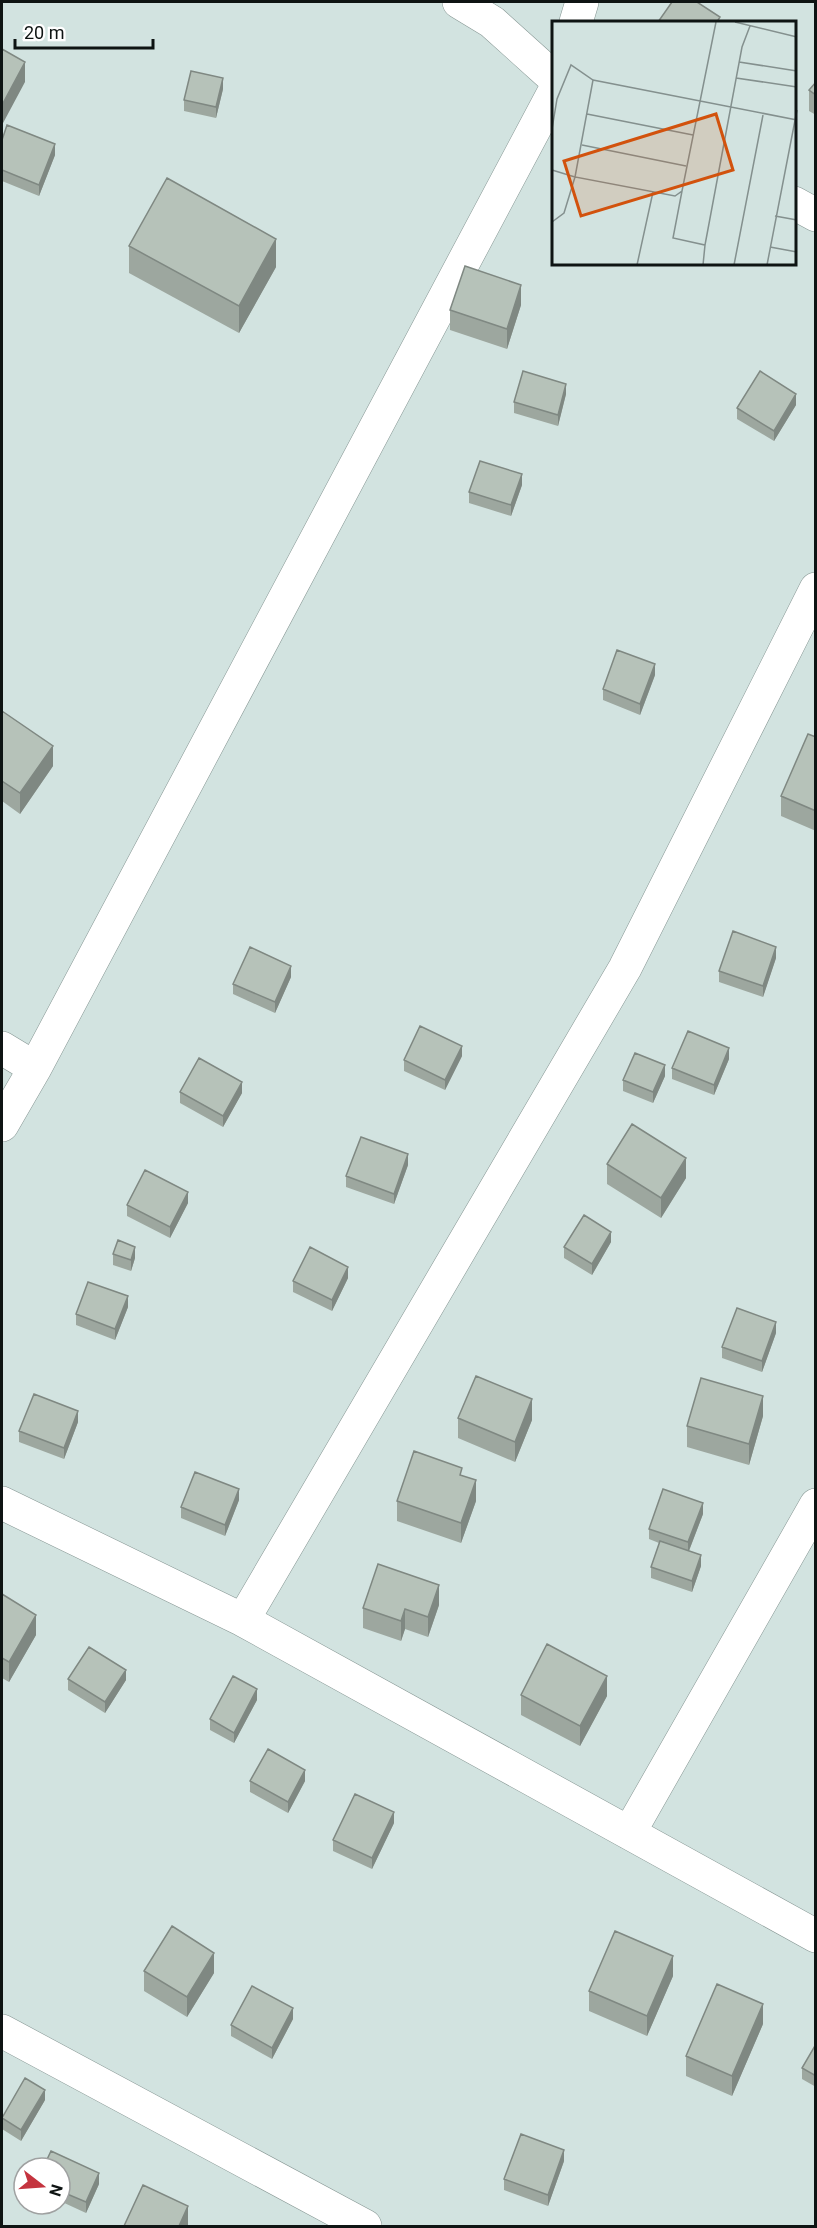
<svg xmlns="http://www.w3.org/2000/svg" width="817" height="2228" font-family="Roboto,sans-serif">
  <style>
    .lines { fill: none; stroke-linecap: round; stroke-linejoin: round }
    .minor-casing { stroke: #869693; stroke-width: 34 }
    .minor { stroke: #fff; stroke-width: 33 }
    .wall { fill: #9da79f }
    .shaded-wall { fill: #7f8882 }
    .building { fill: #b6c2b9; stroke: #7f8882; stroke-width: 1.5 }
    .inset-road { fill: none; stroke: #84908e; stroke-width: 1.5 }
    .view { fill: #d2520d; fill-opacity: 0.15; stroke: #d2520d; stroke-width: 3 }
    .inset-edge { fill: none; stroke: #0e1413; stroke-width: 3 }
  </style>
  <rect width="100%" height="100%" fill="#d2e3e0"/>
  <g class="lines">
    <g class="minor-casing">
      <path id="minor" d="M459,2l33,20 61,55
        M576,22l6,-20
        M794,203l22,12
        M2,1048l33,20
        M2,1125l33,-57 518,-974
        M2,1503l241,117 573,316
        M243,1620l382,-652 191,-379
        M629,1833l187,-328
        M2,2031l363,195"/>
    </g>
    <use href="#minor" class="minor"/>
  </g>
  <path class="wall" d="M816,82v33l-7,-4v-21z
    M223,89l-7,29 -32,-7v-11z
    M2,140l53,15 -16,41 -37,-15z
    M129,246l147,21 -37,66 -110,-60z
    M521,305l-14,44 -57,-19v-20z
    M566,394l-8,32 -44,-13v-11z
    M796,405l-22,36 -37,-22v-11z
    M522,485l-11,31 -42,-13v-11z
    M655,675l-15,40 -37,-15v-11z
    M2,711l51,55 -33,48 -18,-13z
    M816,737v94l-35,-15v-20z
    M776,958l-13,39 -44,-15v-11z
    M291,977l-16,36 -42,-19v-10z
    M462,1056l-17,34 -41,-19v-11z
    M729,1059l-15,36 -42,-16v-11z
    M665,1076l-12,27 -30,-12v-11z
    M180,1092l62,1 -19,34 -43,-24z
    M607,1164l79,14 -25,40 -54,-34z
    M408,1165l-14,39 -48,-17v-11z
    M188,1203l-18,35 -43,-22v-11z
    M611,1242l-19,33 -28,-17v-11z
    M113,1254l22,4 -4,13 -18,-6z
    M348,1278l-16,33 -39,-19v-11z
    M128,1307l-13,33 -39,-15v-11z
    M776,1333l-14,39 -40,-14v-11z
    M763,1416l-14,49 -62,-18v-21z
    M458,1418l74,2 -17,42 -57,-24z
    M78,1422l-14,37 -45,-17v-11z
    M462,1475l14,26 -15,42 -64,-22v-20z
    M239,1500l-14,36 -44,-18v-11z
    M703,1514l-14,37 12,15 -9,26 -41,-14v-11l8,-24 -10,-4v-10z
    M2,1594l34,41 -27,47 -7,-4z
    M439,1605l-11,32 -23,-8 -4,12 -38,-13v-20z
    M68,1679l58,1 -21,33 -37,-23z
    M521,1695l86,1 -27,50 -59,-31z
    M257,1700l-23,43 -24,-13v-11z
    M250,1781h55l-17,32 -38,-21z
    M394,1823l-22,46 -39,-18v-11z
    M144,1971l70,2 -27,44 -43,-26z
    M673,1976l-26,60 -58,-25v-20z
    M293,2019l-21,40 -41,-23v-11z
    M763,2024l-31,72 -46,-20v-20z
    M816,2044v43l-14,-8v-11z
    M45,2100l-24,41 -19,-12v-11z
    M564,2161l-16,45 -44,-16v-11z
    M60,2168l39,16 -13,29 -26,-12z"/>
  <path class="shaded-wall" d="M25,62v20l-23,43v-20z
    M223,78v11l-7,29v-11z
    M55,144v11l-16,41v-11z
    M276,239v28l-37,66v-27z
    M521,285v20l-14,44v-20z
    M566,384v10l-8,32v-11z
    M796,394v11l-22,36v-10z
    M522,474v11l-11,31v-11z
    M655,664v11l-15,40v-11z
    M53,746v20l-33,48v-21z
    M776,947v11l-13,39v-11z
    M291,966v11l-16,36v-11z
    M462,1046v10l-17,34v-10z
    M729,1048v11l-15,36v-10z
    M665,1065v11l-12,27v-11z
    M242,1082v11l-19,34v-11z
    M408,1154v11l-14,39v-10z
    M686,1158v20l-25,40v-20z
    M188,1192v11l-18,35v-11z
    M611,1232v10l-19,33v-11z
    M135,1247v11l-4,13v-11z
    M348,1267v11l-16,33v-11z
    M128,1296v11l-13,33v-11z
    M776,1322v11l-14,39v-11z
    M763,1396v20l-14,49v-21z
    M532,1399v21l-17,42v-20z
    M78,1411v11l-14,37v-11z
    M476,1480v21l-15,42v-20z
    M239,1489v11l-14,36v-11z
    M703,1503v11l-15,39v-11z
    M701,1555v11l-9,26v-11z
    M439,1585v20l-11,32v-20z
    M405,1609v20l-4,12v-20z
    M36,1615v20l-27,47v-20z
    M126,1670v10l-21,33v-11z
    M607,1676v20l-27,50v-20z
    M257,1689v11l-23,43v-10z
    M305,1770v11l-17,32v-11z
    M394,1812v11l-22,46v-11z
    M214,1953v20l-27,44v-20z
    M673,1956v20l-26,60v-20z
    M763,2004v20l-31,72v-20z
    M293,2008v11l-21,40v-11z
    M45,2090v10l-24,41v-11z
    M564,2150v11l-16,45v-11z
    M99,2173v11l-13,29v-11z
    M188,2206v20h-9z"/>
  <path class="building" d="M672,2h25l23,15 -3,5h-59z
    M2,49l23,13 -23,43z
    M191,71l32,7 -7,29 -32,-7z
    M816,82v13l-7,-5z
    M7,125l48,19 -16,41 -37,-15v-30z
    M167,178l109,61 -37,67 -110,-60z
    M465,266l56,19 -14,44 -57,-19z
    M523,371l43,13 -8,31 -44,-13z
    M760,371l36,23 -22,37 -37,-23z
    M480,461l42,13 -11,31 -42,-13z
    M617,650l38,14 -15,40 -37,-15z
    M2,711l51,35 -33,47 -18,-12z
    M808,734l8,3v74l-35,-15z
    M733,931l43,16 -13,39 -44,-15z
    M250,947l41,19 -16,36 -42,-18z
    M420,1026l42,20 -17,34 -41,-20z
    M688,1031l41,17 -15,37 -42,-17z
    M635,1053l30,12 -12,27 -30,-12z
    M199,1058l43,24 -19,34 -43,-24z
    M632,1124l54,34 -25,40 -54,-34z
    M361,1137l47,17 -14,40 -48,-18z
    M145,1170l43,22 -18,35 -43,-22z
    M584,1215l27,17 -19,32 -28,-17z
    M118,1240l17,7 -4,13 -18,-6z
    M310,1247l38,20 -16,33 -39,-19z
    M88,1282l40,14 -13,33 -39,-15z
    M737,1308l39,14 -14,39 -40,-14z
    M476,1376l56,23 -17,43 -57,-24z
    M701,1378l62,18 -14,48 -62,-18z
    M34,1394l44,17 -14,37 -45,-17z
    M414,1451l48,17 -2,7 16,5 -15,43 -64,-22z
    M195,1472l44,17 -14,36 -44,-18z
    M663,1489l40,14 -15,39 -39,-13z
    M660,1541l41,14 -9,26 -41,-14z
    M378,1564l61,21 -11,32 -23,-8 -4,12 -38,-13z
    M2,1594l34,21 -27,47 -7,-4z
    M547,1644l60,32 -27,50 -59,-31z
    M89,1647l37,23 -21,32 -37,-23z
    M233,1676l24,13 -23,44 -24,-14z
    M268,1749l37,21 -17,32 -38,-21z
    M355,1794l39,18 -22,46 -39,-18z
    M172,1926l42,27 -27,44 -43,-26z
    M615,1931l58,25 -26,60 -58,-25z
    M717,1984l46,20 -31,72 -46,-20z
    M252,1986l41,22 -21,40 -41,-23z
    M816,2044v32l-14,-8z
    M25,2078l20,12 -24,40 -19,-12z
    M521,2134l43,16 -16,45 -44,-16z
    M51,2151l48,22 -13,29 -26,-11v-23h-17z
    M143,2185l45,21 -9,20h-55z"/>
  <g transform="translate(552 21)">
    <rect width="244" height="244" fill="#d2e3e0"/>
    <path class="inset-road" d="M183,1l62,15M187,41l58,9M184,57l61,9M41,59l-18,97 100,19 7,-5 34,-169M35,93l106,21M0,108l5,-30 14,-34 22,15 204,40M30,124l104,21M0,149l23,7 -11,36 -12,9M130,170l-9,47 32,7 37,-198 8,-21M223,195l22,4M218,226l27,5M85,244l16,-73M151,244l2,-20M182,244l29,-150M215,244l30,-155"/>
    <path class="view" d="M164,93l17,56 -152,46 -17,-55z"/>
    <rect width="244" height="244" class="inset-edge"/>
  </g>
  <rect width="817" height="2228" fill="none" stroke="#0e1413" stroke-width="6"/>
  <g transform="translate(42 2186) rotate(107)"><circle r="28" fill="#ffffff" stroke="#9fa1a1" stroke-width="1.5"/>
  <path d="M0-4.5L10 22L0 15L-10 22Z" fill="#c4343f"/>
  <text y="-9" font-size="16" font-weight="bold" text-anchor="middle" fill="#0e1413">N</text>
  </g>
  <path d="M15 39v9h138v-9" fill="none" stroke="#0e1413" stroke-width="3"/>
  <text x="24" y="39" font-size="18" fill="#0e1413" stroke="#ffffff" stroke-width="4.5" paint-order="stroke">20 m</text>
</svg>
